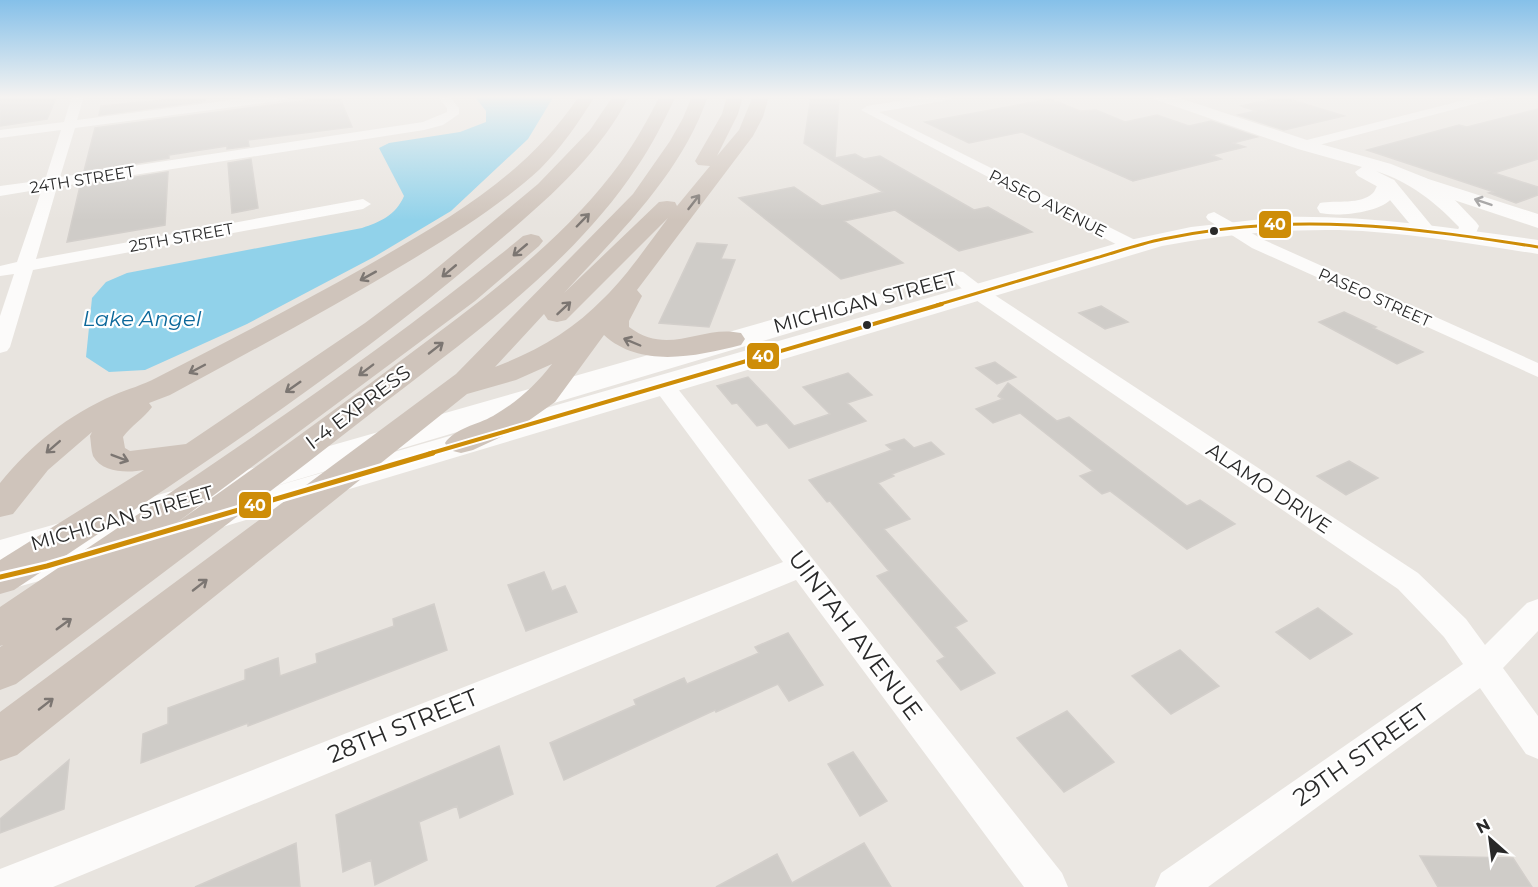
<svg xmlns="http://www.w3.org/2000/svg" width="1538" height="887" font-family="Montserrat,sans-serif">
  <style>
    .water { fill: #91d2ea }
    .building { fill: #cfccc8; stroke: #d3cfcb; stroke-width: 1.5 }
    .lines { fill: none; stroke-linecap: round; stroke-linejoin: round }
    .minor { fill: #fcfbfa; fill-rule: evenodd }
    .tertiary { fill: #fcfbfa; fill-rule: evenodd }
    .secondary { fill: #fcfbfa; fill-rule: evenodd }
    .motorway { fill: #cfc4bb; fill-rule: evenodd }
    .bus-1-far2-casing { stroke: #fff; stroke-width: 6 }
    .bus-1-far1-casing { stroke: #fff; stroke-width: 8 }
    .bus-1-casing { stroke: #fff; stroke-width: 10 }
    .bus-1-far2 { stroke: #ce8d08; stroke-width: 3 }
    .bus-1-far1 { stroke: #ce8d08; stroke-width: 4 }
    .bus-1 { stroke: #ce8d08; stroke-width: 5 }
    .oneway { stroke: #7c7672 }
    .oneway2 { stroke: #9d9c9c }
    .bus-dot { fill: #292929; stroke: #fff; stroke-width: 2 }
    .labels { text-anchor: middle; stroke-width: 4.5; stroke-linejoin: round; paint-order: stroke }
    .far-street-label { font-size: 16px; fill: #292929; stroke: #fff }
    .street-label { font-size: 20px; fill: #292929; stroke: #fff }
    .water-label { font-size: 21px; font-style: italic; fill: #0c689a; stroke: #fff }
    .near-street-label { font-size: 24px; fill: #292929; stroke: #fff }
    .line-badge { stroke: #fff; stroke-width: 2 }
    .badge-label { font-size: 16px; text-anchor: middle; font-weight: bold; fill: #fff }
  </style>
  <rect width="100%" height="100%" fill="#e8e4df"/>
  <path class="water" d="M474,96h80l-26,43 -77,72 -77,46 -127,67 -102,46 -36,2 -23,-15 6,-59 14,-16 21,-9 235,-45c18,-6 34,-13 42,-32l-25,-48 10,-5 71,-11 26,-10v-11z"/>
  <path class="building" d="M0,96h57l-10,23 -47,7z
    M205,96v5l-106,14 2,-9z
    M339,96l13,31 -104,13 1,6 -22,3v-3l-58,9v3l-85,13 11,-43z
    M811,96h28l-4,62 20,-4 9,5 16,-3 94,54 14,-3 44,25 -73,19 -64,-41 -51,11 59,42 -62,16 -102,-81 55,-11 28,19 61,-14 -79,-49z
    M1282,97l62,19 -60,14 -46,-15 18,-4 -15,-5z
    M1050,99l30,12 16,-1 29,12 32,-7 32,11 22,-5 46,16 -24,6 12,4 -33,8 9,4 -88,22 -111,-49 -53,11 -44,-21z
    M1538,109v50l-44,14 44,14v8l-22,8 -27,-10 5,-1 -127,-42 92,-25 8,2z
    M251,159l7,49 -26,5 -4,-50z
    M168,172l-3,53 -98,17 13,-56z
    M697,243l30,2 -6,14 14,1 -26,67 -50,-4z
    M1101,306l27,16 -23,7 -26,-16z
    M1344,312l32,15 -3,1 50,24 -26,12 -78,-42z
    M995,362l21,15 -19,7 -21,-16z
    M848,373l24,22 -25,8 19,18 -77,27 -22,-25 -10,3 -20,-23 -5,1 -15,-18 31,-9 46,49 36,-12 -27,-27z
    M1008,383l49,38 12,-4 118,89 13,-6 35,24 -48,25 -77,-58 -8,3 -22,-18 13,-5 -73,-58 -27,10 -17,-14 27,-10 -5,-3z
    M904,439l10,9 17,-6 13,12 -52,20 2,2 -16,7 32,36 -26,10 83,92 -12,6 40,46 -34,17 -24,-29 8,-4 -68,-81 12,-5 -59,-70 -3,1 -18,-22 83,-30 -6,-5z
    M1349,461l29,17 -32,17 -29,-19z
    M544,572l8,19 13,-5 12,26 -51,19 -18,-46z
    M434,604l13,46 -199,76v-3l-107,40 2,-29 25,-10v-16l77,-28v-10l33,-12 2,18 37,-13 -1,-9 78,-28 -1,-7z
    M1318,608l34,26 -42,25 -34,-27z
    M788,633l35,52 -34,16 -11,-17 -62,28 -1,-2 -151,70 -14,-37 86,-38 -2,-5 50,-22 3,6 72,-31 -4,-6z
    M1180,650l39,36 -48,28 -39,-38z
    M1067,711l47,51 -50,30 -47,-54z
    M499,746l14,48 -53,24 -3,-12 -38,16 8,38 -52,25 -4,-25 -28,12 -7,-57z
    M853,752l34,49 -27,15 -32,-52z
    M69,760l-5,49 -64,24v-14z
    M296,843l4,44h-105z
    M864,843l27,44h-175l61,-33 15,29z
    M1420,856l93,2 19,29h-94z"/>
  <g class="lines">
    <path class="minor" d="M72,96h12l-7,24 184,-24h31l-6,4 -211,28 -15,49 363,-55 24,-10v-4l-10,-12h12l10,12v6l-16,11 -19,5 -367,57 -21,72 327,-60 8,5 -8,5 -330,61 -23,77 -3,4 -7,2v-37l14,-42 -14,2v-10l17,-4 25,-73 -42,7v-10l45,-6 16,-50 -61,8v-8l64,-8z
      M929,96h26l-6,4 -70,12 260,130 3,4 -3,4h-12l-266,-140 6,-4z
      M1480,96h19l-2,2 -193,51 -7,-4 2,-3z
      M1214,212l50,28 274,123v14l-286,-129 -44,-28 -2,-3 2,-3z
      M957,271l6,1 21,16 434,285 48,46 19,26 42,-42 11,-4v32l-35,37 35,48v43l-12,-5 -46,-66 -272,199h-53l6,-14 302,-209 -19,-27 -46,-48 -428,-293 -22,-20 3,-4z
      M662,377l8,2 392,494 6,14h-44l-228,-307 -743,307h-53v-18l783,-307 -132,-178 3,-5z"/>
    <path class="tertiary" d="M1152,96h21l137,45 81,23 35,14 26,19 24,25 3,4 -6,14 -7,2 -7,-2 -3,-4 3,-9c-25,-26 -49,-45 -83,-56l18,9 42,51 -3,4 -7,2 -7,-2 -39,-47 -22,-12 -3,-4 7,-5 -64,-18 -144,-50z"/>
    <path class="secondary" d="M1419,176l119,38v14l-126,-42 -3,-4 3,-4z
      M1387,178l7,2 3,4c-1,4 -1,10 -4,13 -12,16 -55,20 -73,16l-3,-5 3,-5c16,-3 41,2 53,-10 3,-3 4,-9 7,-13z
      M1280,217c88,-2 172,11 258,23v14c-66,-10 -132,-22 -199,-24 -60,-1 -119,5 -177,16l-953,285 -13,-4 -5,-9 5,-8 -79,23 10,3 6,10 -6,10 -127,36v-52l862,-246 9,-2 9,2 4,6 -4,6 -621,185 866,-250 66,-14z"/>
    <path class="motorway" d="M579,96h16c-16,26 -33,51 -55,73 -38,35 -83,63 -127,90 -79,48 -162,92 -243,136l-21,8 3,4c-8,11 -21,19 -29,30l2,11 5,3 56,-7 179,-121 60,-45 113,-94 52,-54 23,-34h16c-32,64 -93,113 -147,159 -146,124 -308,228 -468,335l-14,4v-34l144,-90c-16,3 -42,3 -51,-14 -2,-6 -2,-14 -3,-20l2,-4 -44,38 -35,44 -13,3v-34c32,-39 68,-68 114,-88 14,-6 29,-10 42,-17 70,-36 140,-72 209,-111 82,-47 161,-91 214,-171z
      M660,96h16c-12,25 -24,49 -39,71 -68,103 -177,176 -272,251 -115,90 -233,178 -349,266l-16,6v-43l3,-2 -3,1v-39c177,-120 358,-235 523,-371l8,-2 8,2 4,5 -4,5 -64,55 -300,223c77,-54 153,-109 228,-165 77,-58 160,-117 218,-197 15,-21 27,-43 39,-66z
      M692,96h16c-27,79 -89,137 -144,197l95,-91 8,-1 8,1 2,4 33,-40 -12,-1 -3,-4 27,-47 5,-18h16l-5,18 -21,42 22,-26 14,-34h16l-6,21 -10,19 -116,154 5,6 -13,25v6c40,30 73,-3 112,6l4,6 -4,6c-44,11 -100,24 -137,-10l-49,67 -41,29 -41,19 -12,3 -12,-3 -4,-7c10,-15 32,-18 48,-27 24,-14 42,-30 59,-52l-36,16 -49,14 -450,361 -17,6v-49l456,-338 177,-180 37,-53 13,-23zM668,218c-20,26 -41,58 -64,80 -31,32 -67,53 -109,69l49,-53 4,6 9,2 9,-2z"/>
    <g class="bus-1-far2-casing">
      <path id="bus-1-far2" d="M937,305c51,-15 101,-30 152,-45 25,-7 49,-16 74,-21 128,-28 248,-12 375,8"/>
    </g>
    <g class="bus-1-far1-casing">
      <path id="bus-1-far1" d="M428,454l514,-150"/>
    </g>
    <g class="bus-1-casing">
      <path id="bus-1" d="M0,577l47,-11 386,-113"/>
    </g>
    <use href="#bus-1-far2" class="bus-1-far2"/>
    <use href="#bus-1-far1" class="bus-1-far1"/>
    <use href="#bus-1" class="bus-1"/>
  </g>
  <defs><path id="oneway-shaft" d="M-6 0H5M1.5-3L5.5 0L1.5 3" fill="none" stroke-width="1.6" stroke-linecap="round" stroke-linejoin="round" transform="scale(1.5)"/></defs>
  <g class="oneway">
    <use href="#oneway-shaft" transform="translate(694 202) rotate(-52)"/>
    <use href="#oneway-shaft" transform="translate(583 220) rotate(-46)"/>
    <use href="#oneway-shaft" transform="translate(520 250) rotate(140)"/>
    <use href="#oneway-shaft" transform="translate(449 271) rotate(140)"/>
    <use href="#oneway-shaft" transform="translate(368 276) rotate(151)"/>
    <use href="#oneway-shaft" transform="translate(564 308) rotate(-43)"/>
    <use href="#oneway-shaft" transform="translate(632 342) rotate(-157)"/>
    <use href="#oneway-shaft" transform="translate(436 348) rotate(-38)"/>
    <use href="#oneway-shaft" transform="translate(197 369) rotate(152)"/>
    <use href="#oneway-shaft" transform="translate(366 370) rotate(143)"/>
    <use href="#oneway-shaft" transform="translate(293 387) rotate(145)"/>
    <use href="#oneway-shaft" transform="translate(53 447) rotate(139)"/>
    <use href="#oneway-shaft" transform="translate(120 458) rotate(21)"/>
    <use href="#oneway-shaft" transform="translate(200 585) rotate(-38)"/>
    <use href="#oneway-shaft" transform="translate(64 624) rotate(-36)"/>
    <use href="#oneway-shaft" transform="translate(46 704) rotate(-38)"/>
  </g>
  <use class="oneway2" href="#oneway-shaft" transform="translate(1483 202) rotate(-161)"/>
  <linearGradient id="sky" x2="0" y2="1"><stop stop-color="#85c0e9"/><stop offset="0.44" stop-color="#f5f3f1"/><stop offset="1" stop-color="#f5f3f1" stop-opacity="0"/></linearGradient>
  <rect width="1538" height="220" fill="url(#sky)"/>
  <g class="bus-dot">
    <circle cx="1214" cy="231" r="5"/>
    <circle cx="867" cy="325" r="5"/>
  </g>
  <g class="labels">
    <g class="far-street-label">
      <text transform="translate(82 179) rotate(-9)" y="6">24TH STREET</text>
      <text transform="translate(1048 203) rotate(27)" y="6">PASEO AVENUE</text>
      <text transform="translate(181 237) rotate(-10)" y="6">25TH STREET</text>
      <text transform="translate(1375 297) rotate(24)" y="6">PASEO STREET</text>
    </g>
    <g class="street-label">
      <text transform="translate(865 302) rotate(-15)" y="7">MICHIGAN STREET</text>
      <text transform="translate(358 407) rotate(-37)" y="7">I-4 EXPRESS</text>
      <text transform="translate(1269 488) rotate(34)" y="7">ALAMO DRIVE</text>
      <text transform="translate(122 518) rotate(-16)" y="7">MICHIGAN STREET</text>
    </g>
    <g class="water-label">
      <text x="142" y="326">Lake Angel</text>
    </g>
    <g class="near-street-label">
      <text transform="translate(855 635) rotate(53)" y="8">UINTAH AVENUE</text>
      <text transform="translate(403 726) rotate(-22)" y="8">28TH STREET</text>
      <text transform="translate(1361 755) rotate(-35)" y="8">29TH STREET</text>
    </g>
  </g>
  <g class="line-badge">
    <rect x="1258" y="210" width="34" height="29" rx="6" fill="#ce8d08"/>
    <rect x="746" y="342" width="34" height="28" rx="6" fill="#ce8d08"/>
    <rect x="238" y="491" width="34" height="28" rx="6" fill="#ce8d08"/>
  </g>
  <g class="badge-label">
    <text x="1275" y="230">40</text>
    <text x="763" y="362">40</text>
    <text x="255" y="511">40</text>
  </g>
  <g transform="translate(1490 839) rotate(332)" stroke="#ffffff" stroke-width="4.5" paint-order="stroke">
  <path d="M0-4.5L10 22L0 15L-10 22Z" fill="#292929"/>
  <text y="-9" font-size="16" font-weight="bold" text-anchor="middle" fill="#292929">N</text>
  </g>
</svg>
